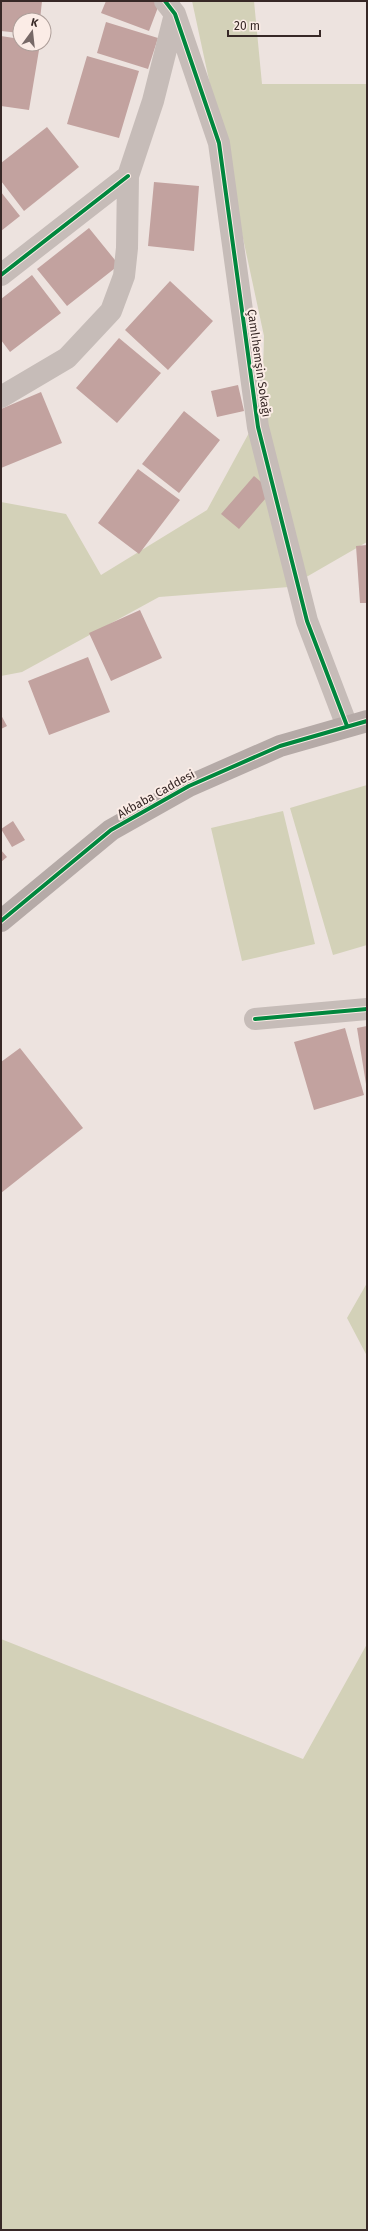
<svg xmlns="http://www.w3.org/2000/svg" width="368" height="2231" font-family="'Fira Sans',sans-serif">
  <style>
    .green { fill: #d3d1b8 }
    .building { fill: #c2a29f }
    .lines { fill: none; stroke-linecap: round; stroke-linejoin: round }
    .minor { stroke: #c6bcb8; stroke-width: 22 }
    .major { stroke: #b5aaa7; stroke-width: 22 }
    .cycleway-casing { stroke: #fbece6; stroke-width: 6 }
    .cycleway { stroke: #00873e; stroke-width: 4 }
    .labels { text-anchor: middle; stroke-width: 4; stroke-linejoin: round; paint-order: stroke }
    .street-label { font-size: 12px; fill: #372826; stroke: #fbece6 }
  </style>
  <rect width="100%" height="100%" fill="#ede3df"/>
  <path class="green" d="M192,1h62l8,83h105v458l-78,45 -130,10 -137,75 -21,4v-174l65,12 35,61 106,-65 55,-101 2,-73z
    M367,785v160l-34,10 -43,-147z
    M283,811l32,133 -73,17 -31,-133z
    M367,1283v73l-20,-38z
    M1,1639l302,120 64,-115v586h-366z"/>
  <path class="building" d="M1,1h41l-2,19h-20v13l-19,-2z
    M106,1h50l4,1 -11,29 -48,-18z
    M106,22l52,16 -10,31 -51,-16z
    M1,36l19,3v5h20l-11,66 -28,-4z
    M87,56l52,15 -20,67 -52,-14z
    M47,127l32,40 -55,44 -23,-30v-18z
    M154,182l45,4 -5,65 -46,-5z
    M1,192l19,24 -19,15z
    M89,228l30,37 -52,41 -30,-37z
    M32,275l29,38 -51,39 -9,-12v-41z
    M170,281l43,40 -45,49 -43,-40z
    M119,338l42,35 -44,50 -41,-35z
    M238,385l6,26 -27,6 -6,-26z
    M41,392l21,51 -61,25v-59z
    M184,411l36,29 -41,53 -37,-29z
    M138,469l42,31 -41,54 -41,-31z
    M254,476l18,15 -33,38 -18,-15z
    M367,545v58h-7l-4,-57z
    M140,610l22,48 -51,23 -22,-48z
    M88,657l22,55 -61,23 -21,-54z
    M1,715l6,11 -6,3z
    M13,821l12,19 -13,7 -11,-18z
    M1,850l6,7 -6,5z
    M367,1026v58h-1l-9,-56z
    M345,1028l19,67 -50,15 -20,-68z
    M20,1048l63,80 -82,65v-131z"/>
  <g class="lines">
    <path class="minor" d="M165,1l10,13 44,129 39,284 49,194 40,105
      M1,275l127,-99
      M1,397l66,-39 44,-47 13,-35 3,-28 1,-72 25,-75 22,-87
      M255,1019l112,-10"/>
    <path class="major" d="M1,921l110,-91 78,-44 91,-40 87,-25"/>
    <g class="cycleway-casing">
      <path id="cycleway" d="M165,1l10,13 44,129 39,284 49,194 40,105
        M1,275l127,-99
        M1,921l110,-91 78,-44 91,-40 87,-25
        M255,1019l112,-10"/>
    </g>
    <use href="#cycleway" class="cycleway"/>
  </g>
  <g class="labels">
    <g class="street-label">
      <text transform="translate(259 363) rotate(82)" y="4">Çamlıhemşin Sokağı</text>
      <text transform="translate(156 794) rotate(-29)" y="4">Akbaba Caddesi</text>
    </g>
  </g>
  <rect width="368" height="2231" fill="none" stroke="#372826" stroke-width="4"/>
  <g transform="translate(32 32) rotate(15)"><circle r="19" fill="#fbece6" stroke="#ad9e99"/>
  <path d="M0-3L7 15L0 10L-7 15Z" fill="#776967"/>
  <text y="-6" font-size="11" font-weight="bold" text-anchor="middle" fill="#372826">K</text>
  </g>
  <path d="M228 30v6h92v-6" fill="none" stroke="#372826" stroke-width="2"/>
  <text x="234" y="30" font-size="12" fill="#372826" stroke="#fbece6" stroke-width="3" paint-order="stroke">20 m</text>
</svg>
